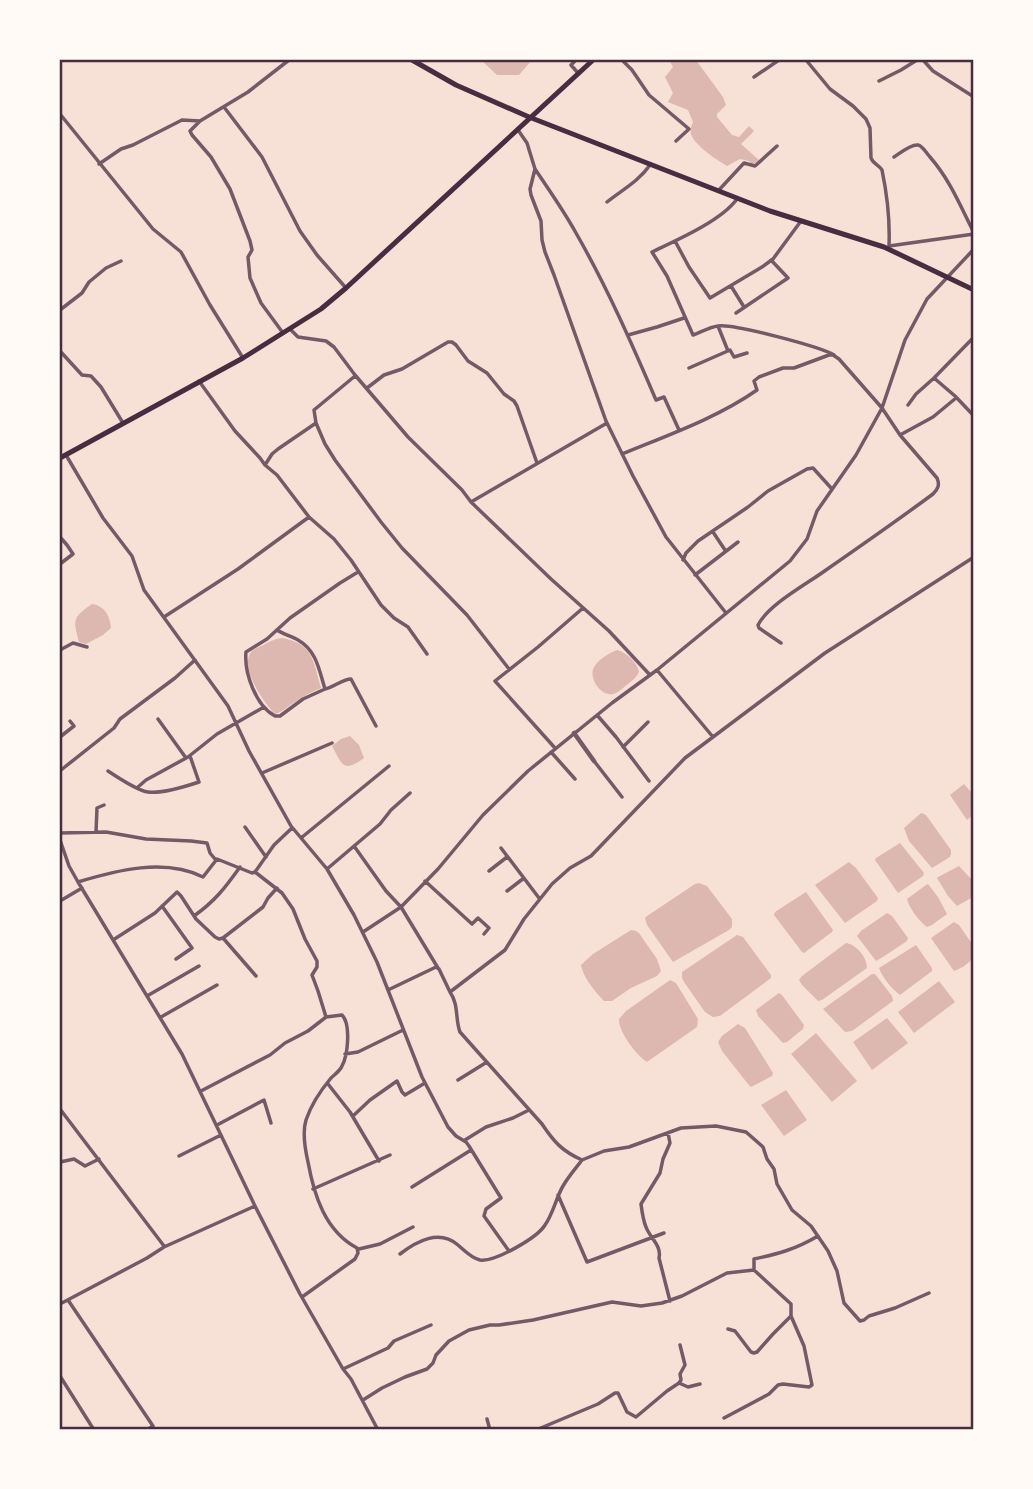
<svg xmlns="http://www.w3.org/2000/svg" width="1033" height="1489" font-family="'Fira Sans Condensed',sans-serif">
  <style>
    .water { fill: #dcb8b0 }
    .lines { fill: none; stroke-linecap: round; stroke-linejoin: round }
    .minor { stroke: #755966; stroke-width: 3.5 }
    .tertiary { stroke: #755966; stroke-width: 4.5 }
    .secondary { stroke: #4a2c40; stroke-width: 5 }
    .primary { stroke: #4a2c40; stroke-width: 5 }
    .neatline { fill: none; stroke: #4a2c40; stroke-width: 2.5 }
  </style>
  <rect width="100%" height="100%" fill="#f7e1d7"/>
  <path class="water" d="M481,60h51l-13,15h-22z
    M669,60h27l27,37 3,8 -9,9v3l15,18 7,2 10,-11 5,5 -13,13 18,16 -7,5 -3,-4 -9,-2 -13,7c-10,-6 -33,-21 -36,-32 -1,-5 0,-7 2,-12l-5,-12 -20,-8 5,-9 -8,-16 8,-10z
    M92,604c13,2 18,12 19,24l-8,7 -17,9 -7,-2c-6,-22 -7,-24 13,-38z
    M282,638c32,6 31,23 39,50 -9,4 -18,8 -26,14 -7,4 -12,10 -20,12 -11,-11 -37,-48 -23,-63 1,-1 8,-5 10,-5 6,-4 12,-7 20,-8z
    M617,650c9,2 20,12 22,22 -3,6 -6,8 -11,12 -4,3 -9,8 -14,10 -13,3 -26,-16 -20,-27 4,-7 15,-14 23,-17z
    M350,736l9,9 5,13c-21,15 -21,8 -32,-12l9,-7z
    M964,784l9,10v21l-6,5 -17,-25z
    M921,813l5,2 25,35v4l-1,3 -18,11 -23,-27 -5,-13z
    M900,843l24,30 -1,3 -25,17 -23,-33 1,-2z
    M849,862l7,6 22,30 -1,3 -32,22 -30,-38z
    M959,866l14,15v16l-16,9 -9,-10 -11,-18 1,-1z
    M699,883l8,3 25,33v8l-3,3 -56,32 -26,-37 -2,-7 2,-2 48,-32z
    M928,884l10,13 9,17 -15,11 -5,2c-8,-6 -18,-19 -20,-28l19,-14z
    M806,892l27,38 -1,2 -28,21 -2,-1 -28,-37 1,-3z
    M887,913l5,3 16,22 -1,3 -24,16 -7,4 -19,-25 4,-5z
    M954,922l5,3 14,20 1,13 -11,9 -9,4 -23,-33z
    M631,930l5,1 3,2 18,26 4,12 -4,5 -26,12 -19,13h-8c-9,-9 -21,-24 -23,-36l12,-11z
    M737,935l6,2 28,38v3l-51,38 -7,1 -8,-5 -21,-30 -2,-4v-6z
    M846,943c11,2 21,14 21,25l-45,32 -4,1 -16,-16 -3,-5 3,-4z
    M916,945l16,23v3l-32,24c-8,-6 -18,-18 -21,-27z
    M872,974h3l17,22 1,5 -41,30 -7,1 -22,-23z
    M670,980l6,3 22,36 -1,8 -50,35c-11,-7 -29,-31 -28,-43l7,-8z
    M939,981l16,21 -41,31 -16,-21z
    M779,993l3,2 22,30 -1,4 -16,13 -4,1 -25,-27 -2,-6z
    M887,1018l21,25 -36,27 -19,-28z
    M738,1024l7,4 28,45 -1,3 -21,11 -3,-3 -26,-33 -4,-9 4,-6z
    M816,1033l41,48 -25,21 -41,-48z
    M786,1090l21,30 -23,16 -23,-31z"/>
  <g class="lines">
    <path class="minor" d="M576,60l-5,5 7,8
      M622,60l10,10 17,25 40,34 -13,12
      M806,60l24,29 23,17 13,13 4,9 1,30c2,6 8,7 11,12 5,24 8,52 7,76
      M923,60l10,11 41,26
      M754,77l25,-17
      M879,81l22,-11 16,-10
      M224,107l38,50 38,74 17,24 29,33
      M60,114l93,115 28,23 29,53 33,53
      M200,121l-10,10 2,4 19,22 19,32 20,52 2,9 -4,7 2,21 11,25 22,30
      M518,130l9,13 8,26 -5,20 1,6 10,26 1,19 3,12 9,23 52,146 27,55 33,61 60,76
      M894,157c6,-4 17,-13 24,-12 5,1 8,8 12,12 20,23 30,48 44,76
      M99,164l22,-15 12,-4 49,-25 18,1 48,-29 41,-32
      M535,169c14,21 29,42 41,64 31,54 56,111 80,167l8,-3 15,33
      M718,191l26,-28 11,3 22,-20
      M737,199c-16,22 -60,41 -85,53l15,24 26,59c8,-3 17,-8 25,-9 14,-3 103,21 116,29
      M607,202c15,-12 32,-21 43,-37
      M675,241l14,26 21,31 52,-31 11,-8 28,-38
      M889,246l85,-12
      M731,286l13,21
      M60,310l22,-17 7,-11 17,-14 15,-7
      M736,313l52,-35 -17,-18
      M718,326l10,25
      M290,329l8,8 28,4 8,6 21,28 53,62 54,53 9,12
      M628,335l29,-8 27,-9
      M60,351l22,24 9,1 10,11 22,36
      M689,368l41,-18 4,7 13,-4
      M934,378l21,18 19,20
      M199,381l36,50 25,27 5,7 12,10 32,42 25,22 17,21 30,45 13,13 14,9 19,27
      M367,388l17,-13 18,-6 46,-27h4l4,3 12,16 19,12 17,21 10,7 3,5 20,57
      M908,405l8,-11 18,-16 40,-41
      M316,423l9,21 10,16 46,62 21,26 65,67 42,54
      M607,423l-136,79 80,77 58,52 41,44
      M900,435l33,-18 23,-19
      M622,454c46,-19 95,-36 135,-64l-3,-9 5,-4 24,-9h11l35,-13h4l6,4 43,49 18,27 37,43c3,7 1,11 -4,16 -35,26 -71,51 -107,76 -19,14 -57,34 -68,55l1,3 22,15
      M66,455l37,63 29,38 12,34 84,116 21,45 42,75 36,43 27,46 23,47 45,115 26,50 8,9 10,6 3,4 32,52 -15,11 -2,7 25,35
      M265,465l7,-11 6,-5 38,-26 -2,-13 41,-34
      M713,532l12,18
      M60,537l7,8 6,9 -13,10
      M683,560l3,-7 12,-12 50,-34 20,-16 39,-22 6,-1 19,21
      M695,575l43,-33
      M164,617l74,-48 71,-52
      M277,630c6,4 14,6 21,10 19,11 21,30 27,49l-22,10 -23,17h-5c-19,-10 -31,-43 -29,-64l21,-13 23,-21 50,-35 18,-11
      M60,650l13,-7 14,4
      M657,670l56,67
      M325,689c9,-2 18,-10 26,-10l25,47
      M597,715l19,22 33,44
      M158,719l28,39
      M60,737l14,-11 -4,-5
      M623,747l25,-25
      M555,748l-60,-67 43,-34 45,-39
      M551,752l24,27
      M594,761l28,36
      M61,770l53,-42 6,-9 55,-41 20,-18
      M108,771c9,6 31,20 40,21 13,2 39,-6 51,-10l-9,-26
      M262,773l70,-30
      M138,787l8,-7 42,-23 29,-23 47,-27
      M245,827l21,30
      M292,828l-18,17 -19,27 27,21 11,16 12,30 12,22v6l-5,8 6,16 8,26
      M96,832l1,-24 7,-3
      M60,833l46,-1 40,7 45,2 16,2 3,10 5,6
      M301,838l88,-72
      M60,840l9,26 9,16 104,172 73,152 45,88 43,75 8,10 27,51
      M354,846l32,45 15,16 37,61
      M501,848l38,50
      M327,869l53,-45 11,-14 19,-17
      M489,871l18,-14
      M425,881l47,43 6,-6 11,10 -5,6
      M78,882c39,-12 87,-24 125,-5l14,-18 35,14 3,-1
      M507,891l17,-13
      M60,901l22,-13
      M162,906l30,42 -16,11
      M194,916c21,-15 31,-28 46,-49
      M363,932l38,-25 37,-38 45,-54 45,-44 84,-68 45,-33 133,-109 17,-22 10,-28 39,-56 26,-47 23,-68 22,-41 47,-50
      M223,938l33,38
      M113,940l42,-27 22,-21 4,4 15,23 19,18 4,2 4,-1 40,-31 5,-9 9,-10
      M388,990l48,-23 3,2 11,23 55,-42 19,-31 28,-35 18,-16 21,-12 94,-98 140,-105 149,-96
      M450,992c9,13 5,27 10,40l82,92c12,18 20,27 40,36l22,-9 25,-4 52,-19 35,-2 30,6 17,15 4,12 7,10 3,15 15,26 19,16 17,25 9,20 7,32 16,18 4,-1 5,-4 26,-8 34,-15
      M147,996l52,-30
      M161,1017l56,-32
      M345,1054l13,-2 45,-22
      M458,1080l29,-18
      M328,1084l22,28 29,49
      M201,1091l69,-36 15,-12 23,-12 18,-14 16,-2c9,9 6,40 0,51 -2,5 -7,8 -11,12 -10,12 -20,27 -25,42 -4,13 -1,29 2,42 6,33 17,69 49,86l1,5 -3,6 -53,38
      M60,1109l104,137
      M353,1116l17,-16 27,-19 5,11 3,3 20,-12
      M217,1125l47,-25 7,23
      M668,1133l2,10 -7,16 -3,14 -19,31c1,8 2,16 5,23 4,11 16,19 13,31l11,43
      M465,1140l21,-13 27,-9 16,-8
      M179,1156l42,-21
      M60,1162l14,-3 11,7 14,-7
      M412,1187l59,-37
      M313,1189l77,-34
      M558,1195l29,67 77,-29
      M359,1249l21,-5 33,-17
      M400,1254c17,-13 39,-25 58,-9 6,5 13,13 22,15 15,2 57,-22 65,-35 8,-11 11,-27 18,-39 5,-9 13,-18 19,-26
      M754,1270v-11c24,-5 42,-10 64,-23
      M68,1300l85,126 -6,4
      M60,1304l87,-46 17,-11 91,-41
      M343,1369l45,-21 6,-7 37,-16
      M60,1376l34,54
      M679,1383l2,-3 -1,-6 5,-9 -5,-20
      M363,1400l19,-12 23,-11 22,-8 6,-6 3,-8 13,-14 20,-11 21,-5h9l34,-5 79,-18 29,4 21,-3 20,-7 45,-23 27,-3 37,34v12l-18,18 -16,18 -3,1 -3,-1 -16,-21 -7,-2
      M724,1418l45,-24 9,-9 5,-1 26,3 3,-2 -8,-39 -13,-30
      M487,1419l3,11
      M536,1430l62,-26 17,-11h3l9,19 9,5 31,-26 12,-8 9,4 12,-3"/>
    <path class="tertiary" d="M574,733l20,28"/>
    <path class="secondary" d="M412,60l44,25 73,32 241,94 114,36 90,43"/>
    <path class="primary" d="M60,458l183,-100 78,-49 25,-21 247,-228"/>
  </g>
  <rect width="1033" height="1489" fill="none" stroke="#fffaf5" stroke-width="122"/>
  <rect x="61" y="61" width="911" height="1367" class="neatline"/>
</svg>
